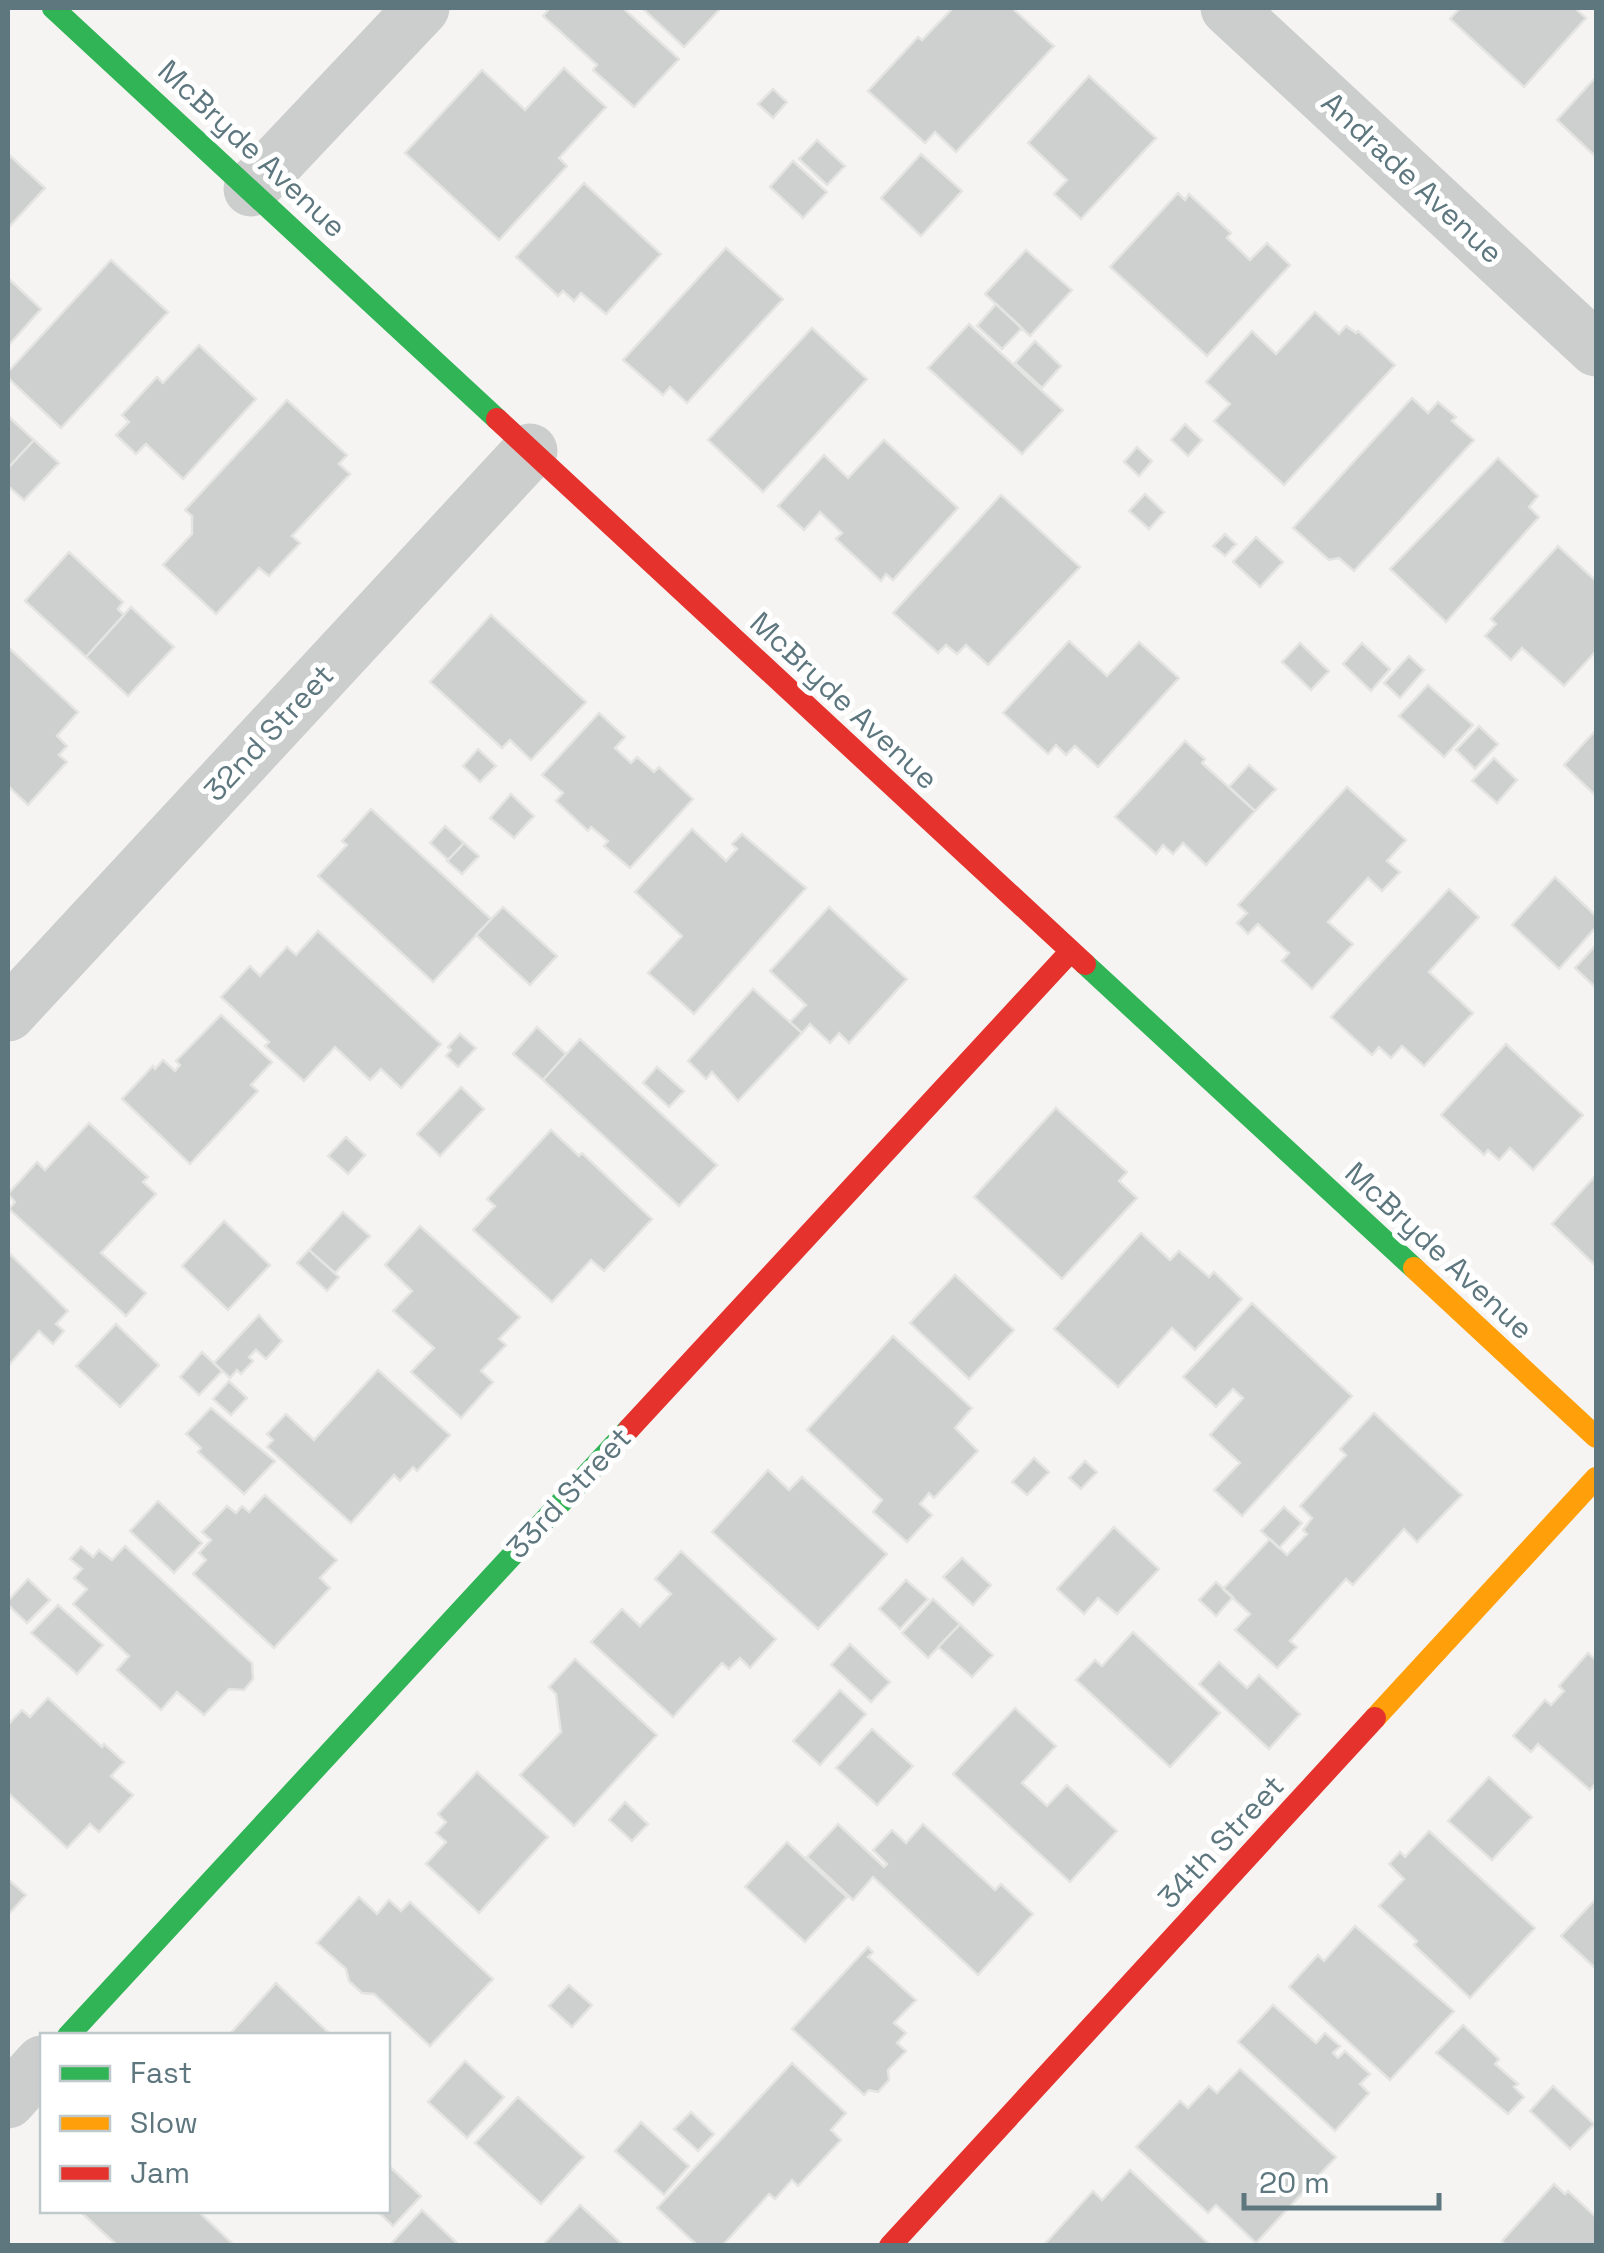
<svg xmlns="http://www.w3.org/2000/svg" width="1604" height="2253" font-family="'Space Grotesk',sans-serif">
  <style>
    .building { fill: #ced0cf; stroke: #e4e4e2; stroke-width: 2.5 }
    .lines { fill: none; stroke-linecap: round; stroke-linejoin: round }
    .street { stroke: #cccece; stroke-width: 55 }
    .fast { stroke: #30b455; stroke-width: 22 }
    .slow { stroke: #ff9f0a; stroke-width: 22 }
    .jam { stroke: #e5322d; stroke-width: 22 }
    .labels { text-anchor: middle; stroke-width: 10; stroke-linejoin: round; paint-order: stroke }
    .street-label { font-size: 30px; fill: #5e777f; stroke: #fff }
  </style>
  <rect width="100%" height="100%" fill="#f5f4f2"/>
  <path class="building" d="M550,8h73l56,51 -45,48 -41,-37 4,-5 -54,-49z
    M642,8h79l-37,39z
    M953,8h59l42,38 -98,106 -21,-20 -10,11 -57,-52 50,-54 4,3z
    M1460,8h115l11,10 -62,69 -74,-68z
    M564,68l42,39 -47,51 8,8 -68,74 -94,-87 77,-83 43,40z
    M1089,76l67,62 -75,81 -27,-25 13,-14 -39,-37z
    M1596,77v80l-39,-37z
    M773,89l14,13 -14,16 -15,-14z
    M817,140l28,26 -18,19 -28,-26z
    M8,154l37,34 -37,40z
    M921,154l41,37 -41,45 -40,-38z
    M793,161l34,31 -24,26 -33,-31z
    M584,183l77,71 -55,60 -25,-21 -7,8 -11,-10 -5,5 -42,-39z
    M1178,193l7,7 4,-6 42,39 -4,5 23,22 17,-17 23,22 -83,91 -97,-89z
    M726,248l57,51 -96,104 -17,-16 -7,8 -40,-35z
    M1026,250l46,40 -42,46 -45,-42z
    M111,260l57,52 -107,116 -53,-50v-6z
    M8,278l33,31 -33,37z
    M996,304l26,24 -20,21 -25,-23z
    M1315,312l24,22 7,-8 10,7 2,-2 37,34 -111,120 -70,-64 16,-17 -24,-22 46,-51 24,23z
    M969,324l94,86 -41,44 -94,-86z
    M812,328l55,51 -104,113 -55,-52z
    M1035,341l26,25 -19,22 -27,-25z
    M199,345l57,54 -73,80 -37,-35 -10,10 -20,-19 13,-13 -7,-7 35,-38 6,6z
    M1412,398l16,15 10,-11 18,15 -4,4 22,19 -120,131 -15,-13 -10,2 -36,-32z
    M287,400l60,55 -8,9 11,10 -58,62 8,7 -31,33 -10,-8 -43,46 -53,-49 29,-31v-18l-7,-6z
    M8,416l26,24 -26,28z
    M1185,424l17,16 -14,16 -17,-16z
    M34,440l25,23 -35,37 -16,-14v-18z
    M884,440l74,68 -65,72 -7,-6 -5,7 -45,-42 6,-6 -22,-21 -16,18 -26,-24 46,-51 24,23z
    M1137,447l15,14 -13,15 -15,-14z
    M1498,458l40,38 -9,11 10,10 -93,105 -56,-53z
    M1145,494l19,18 -15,17 -20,-18z
    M1001,495l79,72 -92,98 -22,-20 -9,9 -11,-9 -8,8 -45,-40z
    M1225,534l11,10 -11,12 -12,-10z
    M1256,537l27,25 -23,25 -27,-25z
    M1558,546l38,35v70l-32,35 -42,-38 -11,12 -26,-24 11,-12 -5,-5z
    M69,552l54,50 -5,7 6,6 -38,42 -61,-56z
    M131,607l43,40 -46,49 -42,-39z
    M491,615l95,87 -55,58 -21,-20 -8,8 -72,-66z
    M1069,641l38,35 32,-34 40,36 -81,89 -23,-21 -9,9 -10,-10 -8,9 -45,-41z
    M1300,643l29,28 -18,19 -29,-28z
    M1362,643l28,26 -19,22 -28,-27z
    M8,647l70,65 -21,24 10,10 -8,9 8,7 -39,43 -20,-19z
    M1409,656l15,14 -24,28 -16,-15z
    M1428,685l45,40 -29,32 -45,-41z
    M599,713l26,24 -10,11 16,15 6,-6 17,15 5,-5 34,32 -63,69 -26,-22 4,-5 -17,-14 -3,4 -32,-30 7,-8 -21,-18z
    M1479,726l19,18 -23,25 -19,-19z
    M1596,730v66l-32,-31z
    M1185,741l20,18 -3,4 53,48 -49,54 -23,-22 -10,11 -10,-9 -7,9 -41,-37z
    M478,749l18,17 -16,16 -17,-16z
    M1494,758l23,22 -20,23 -25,-22z
    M1249,765l27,24 -21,22 -26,-24z
    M1347,787l59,53 -19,21 13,11 -18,19 -14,-13 -40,44 25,22 -41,45 -30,-28 7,-8 -31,-29 -10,10 -11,-11 10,-10 -9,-8z
    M511,794l23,22 -20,22 -24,-20z
    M371,809l120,110 -58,63 -115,-106 29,-31 -5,-4z
    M445,826l19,17 -16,17 -18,-17z
    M692,829l34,32 11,-12 -5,-5 10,-10 64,54 -112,126 -46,-41 34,-37 -47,-44z
    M464,843l15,13 -17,18 -15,-13z
    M1555,877l41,39v11l-37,42 -47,-44z
    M1449,889l30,28 -50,55 44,41 -49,53 -22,-20 -11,12 -12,-11 -7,8 -41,-38z
    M503,907l54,49 -27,29 -54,-50z
    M829,907l78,72 -58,64 -10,-10 -9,10 -20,-19 -8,9 -12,-11 16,-17 -36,-34z
    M318,931l123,113 -40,44 -20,-19 -11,11 -35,-33 -31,34 -39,-35 4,-4 -48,-45 29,-31 10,10 27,-29 9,8z
    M1596,945v43l-21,-20z
    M753,989l49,44 -64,68 -26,-29 -6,7 -18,-18z
    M221,1015l51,47 -21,23 7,6 -68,73 -68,-65 31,-33 2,3 8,-9 12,11 5,-6 -4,-4z
    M537,1027l29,27 -23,26 -30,-26z
    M460,1034l16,14 -18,19 -12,-11 5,-6 -3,-3z
    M580,1039l137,126 -38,41 -136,-126z
    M1506,1044l77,71 -50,55 -23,-22 -11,12 -11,-10 -4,5 -43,-40z
    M657,1067l27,24 -15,16 -26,-24z
    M461,1087l23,22 -44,47 -23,-22z
    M1056,1108l71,64 -8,9 18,17 -75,81 -88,-82z
    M89,1123l59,54 -5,5 13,12 -55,59 45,40 -20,23 -117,-107 6,-7 -7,-8 29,-32 8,8z
    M551,1130l28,26 3,-3 70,66 -48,52 -13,-11 -39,42 -79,-72 22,-24 -8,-7z
    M346,1137l19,18 -17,19 -20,-18z
    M1596,1175v91l-44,-42z
    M343,1212l27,24 -35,37 -26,-23z
    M224,1221l46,44 -42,45 -46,-44z
    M420,1226l100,91 -21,22 7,6 -25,26 12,11 -32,36 -50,-46 23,-24 -41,-37 19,-20 -27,-26z
    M1141,1233l29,27 9,-9 30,26 5,-5 28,27 -47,51 -23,-22 -54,59 -64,-58z
    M309,1250l30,27 -12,14 -30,-28z
    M8,1252l60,59 -12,13 8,7 -11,13 -14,-13 -31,35z
    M955,1275l59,55 -45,49 -59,-56z
    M1252,1303l100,93 -110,120 -28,-26 26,-27 -30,-28 33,-37 -10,-9 -17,18 -33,-30z
    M259,1315l23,26 -16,18 -10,-9 -7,7 4,4 -12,13 -4,-4 -7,8 -16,-15z
    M116,1324l43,41 -39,42 -44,-41z
    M893,1336l79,72 -17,20 23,23 -44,47 -5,-5 -9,11 12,11 -25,27 -34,-30 9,-12 -75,-70z
    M202,1352l20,19 -23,24 -19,-18z
    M378,1370l72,65 -33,36 -4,-4 -13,14 -6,-6 -43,48 -84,-76 6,-7 -6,-6 19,-20 28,26z
    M229,1381l18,17 -16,17 -18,-16z
    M211,1408l64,53 -31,33 -46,-42 3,-4 -15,-14z
    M1374,1413l88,82 -45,47 -13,-13 -51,56 -7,-6 -56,62 7,6 -20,21 -42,-38 15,-16 -27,-25 47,-50 17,16 20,-21 -4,-4 9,-12 -12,-12 46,-51 -6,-6z
    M1034,1458l15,14 -22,23 -15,-13z
    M1085,1461l12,11 -16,17 -12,-11z
    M768,1470l21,20 13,-13 85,77 -69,75 -106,-97z
    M265,1495l72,65 -17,18 10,10 -56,60 -81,-74 13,-14 -7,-7 12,-13 -9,-8 25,-26 9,7 6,-7 7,6z
    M158,1501l44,42 -28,30 -44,-42z
    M1284,1507l18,16 -23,25 -18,-17z
    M1114,1527l45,42 -42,45 -19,-16 -14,16 -27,-25z
    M125,1546l127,117 1,16 -9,11 -15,-1 -25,26 -27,-23 -16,18 -44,-40 12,-14 -56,-52 14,-15 -13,-11 8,-9 -12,-10 11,-12 12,10 6,-7 13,10z
    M681,1551l95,88 -26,29 -10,-10 -11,11 -7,-6 -49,54 -82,-75 31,-33 18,17 31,-32 -16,-15z
    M962,1558l29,27 -18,20 -30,-28z
    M28,1579l22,21 -23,23 -19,-18v-4z
    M906,1580l22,19 -28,30 -21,-20z
    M1216,1582l17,15 -17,19 -17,-16z
    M933,1599l27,25 -32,34 -26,-25z
    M58,1605l45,40 -26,29 -46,-41z
    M960,1624l33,31 -21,22 -34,-30z
    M1133,1632l87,81 -50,54 -94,-87 19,-20 7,6z
    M850,1644l40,38 -19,20 -40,-37z
    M1588,1653l8,7v123l-6,7 -52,-46 -7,8 -18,-16 32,-36 6,5 13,-14 -5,-5z
    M575,1659l82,76 -83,91 -54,-51 41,-43 -5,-38 -7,-7z
    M1219,1662l28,26 12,-13 41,39 -31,35 -70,-65z
    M840,1690l26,24 -46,51 -27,-24z
    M48,1698l54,49 2,-3 20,18 -13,14 22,19 -34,37 -9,-8 -23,24 -59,-55v-68l14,-15 8,7z
    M1015,1708l41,38 -34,37 25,23 20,-21 50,46 -47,51 -117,-108z
    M872,1729l41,37 -36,39 -41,-37z
    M477,1772l71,65 -69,76 -53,-49 20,-22 -10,-9 10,-11 -8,-8z
    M1489,1777l43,40 -40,43 -44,-39z
    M625,1802l23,22 -16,17 -23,-21z
    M838,1824l46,43 3,-3 -14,-14 19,-20 14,13 17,-19 72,66 6,-6 32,30 -55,61 -105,-98 -20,23 -46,-43z
    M1429,1831l106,97 -65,70 -56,-53 3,-4 -38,-35 25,-27 -15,-15 11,-12 5,5z
    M787,1842l60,55 -42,45 -60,-55z
    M8,1879l18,16 -18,20z
    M359,1897l18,17 12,-14 12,11 9,-9 83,77 -63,67 -56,-52 -12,-1 -13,-12 -3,-12 -29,-26z
    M1596,1899v70l-35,-33z
    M1355,1926l99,85 -64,69 -101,-93 29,-32 6,6z
    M868,1947l5,5 -5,5 48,43 -22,23 12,10 -9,10 9,8 -18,19 1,10 -11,12 -9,-2 -5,5 -72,-66z
    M276,1983l56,53h-104z
    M569,1985l23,20 -20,22 -23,-21z
    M1273,2005l43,38 9,-10 15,13 -7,7 5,5 7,-7 25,23 -10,10 9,9 -34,38 -97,-89z
    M1463,2025l36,34 -4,5 23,20 -4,3 10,10 -16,17 -72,-61z
    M465,2061l39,36 -37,41 -39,-36z
    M792,2063l54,50 -15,17 10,10 -43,46 -6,-6 -17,19 -6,-5 -47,52h-24l-41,-38z
    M1240,2069l96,88 -80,86 -40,-38 -8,8 -72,-66 44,-46 8,7 21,-22 8,7z
    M1553,2086l41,38 -24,25 -40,-38z
    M518,2097l66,60 -43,47 -66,-61z
    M691,2112l23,22 -16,17 -24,-22z
    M641,2122l48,44 -25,29 -49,-44z
    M388,2165l33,31 -28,30 -17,-16h12z
    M1130,2170l81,76h-168l50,-55 9,9z
    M1554,2184l11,10 3,-3 28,26v29h-90l-4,-5z
    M580,2205l44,41h-82z
    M86,2210h111l38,36h-117l-35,-32z
    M422,2210l38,36h-71z"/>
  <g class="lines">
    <path class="street" d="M1228,8l368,341
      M251,189l171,-181
      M8,1014l522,-563
      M8,2101l34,-38"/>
    <path class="fast" d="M53,8l444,411
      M1085,964l329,304
      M68,2036l561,-607"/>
    <path class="slow" d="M1414,1268l182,169
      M1375,1718l221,-240"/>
    <path class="jam" d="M497,419l588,545
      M629,1429l442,-478
      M890,2246l485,-528"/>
  </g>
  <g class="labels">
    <g class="street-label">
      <text transform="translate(252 149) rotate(43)" y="10">McBryde Avenue</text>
      <text transform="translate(1412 178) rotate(43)" y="10">Andrade Avenue</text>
      <text transform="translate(844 701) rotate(43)" y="10">McBryde Avenue</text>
      <text transform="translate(269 733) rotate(-47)" y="10">32nd Street</text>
      <text transform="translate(1439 1251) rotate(43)" y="10">McBryde Avenue</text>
      <text transform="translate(569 1493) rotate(-47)" y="10">33rd Street</text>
      <text transform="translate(1221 1842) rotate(-47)" y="10">34th Street</text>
    </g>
  </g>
  <rect width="1604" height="2253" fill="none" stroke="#5e777f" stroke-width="20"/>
  <rect x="40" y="2033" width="350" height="180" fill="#ffffff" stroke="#bfc9cc" stroke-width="2.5"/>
  <rect x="60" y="2066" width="50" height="15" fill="#30b455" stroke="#bfc9cc" stroke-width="2.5"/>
  <text x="130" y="2083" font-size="30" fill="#5e777f">Fast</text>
  <rect x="60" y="2116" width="50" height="15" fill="#ff9f0a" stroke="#bfc9cc" stroke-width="2.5"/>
  <text x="130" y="2133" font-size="30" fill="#5e777f">Slow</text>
  <rect x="60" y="2166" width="50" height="15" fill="#e5322d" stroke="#bfc9cc" stroke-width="2.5"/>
  <text x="130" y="2183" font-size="30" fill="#5e777f">Jam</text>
  <path d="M1244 2193v15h195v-15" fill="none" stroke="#5e777f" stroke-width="5"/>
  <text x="1259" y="2193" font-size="30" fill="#5e777f" stroke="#ffffff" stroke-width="8" paint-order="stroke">20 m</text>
</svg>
